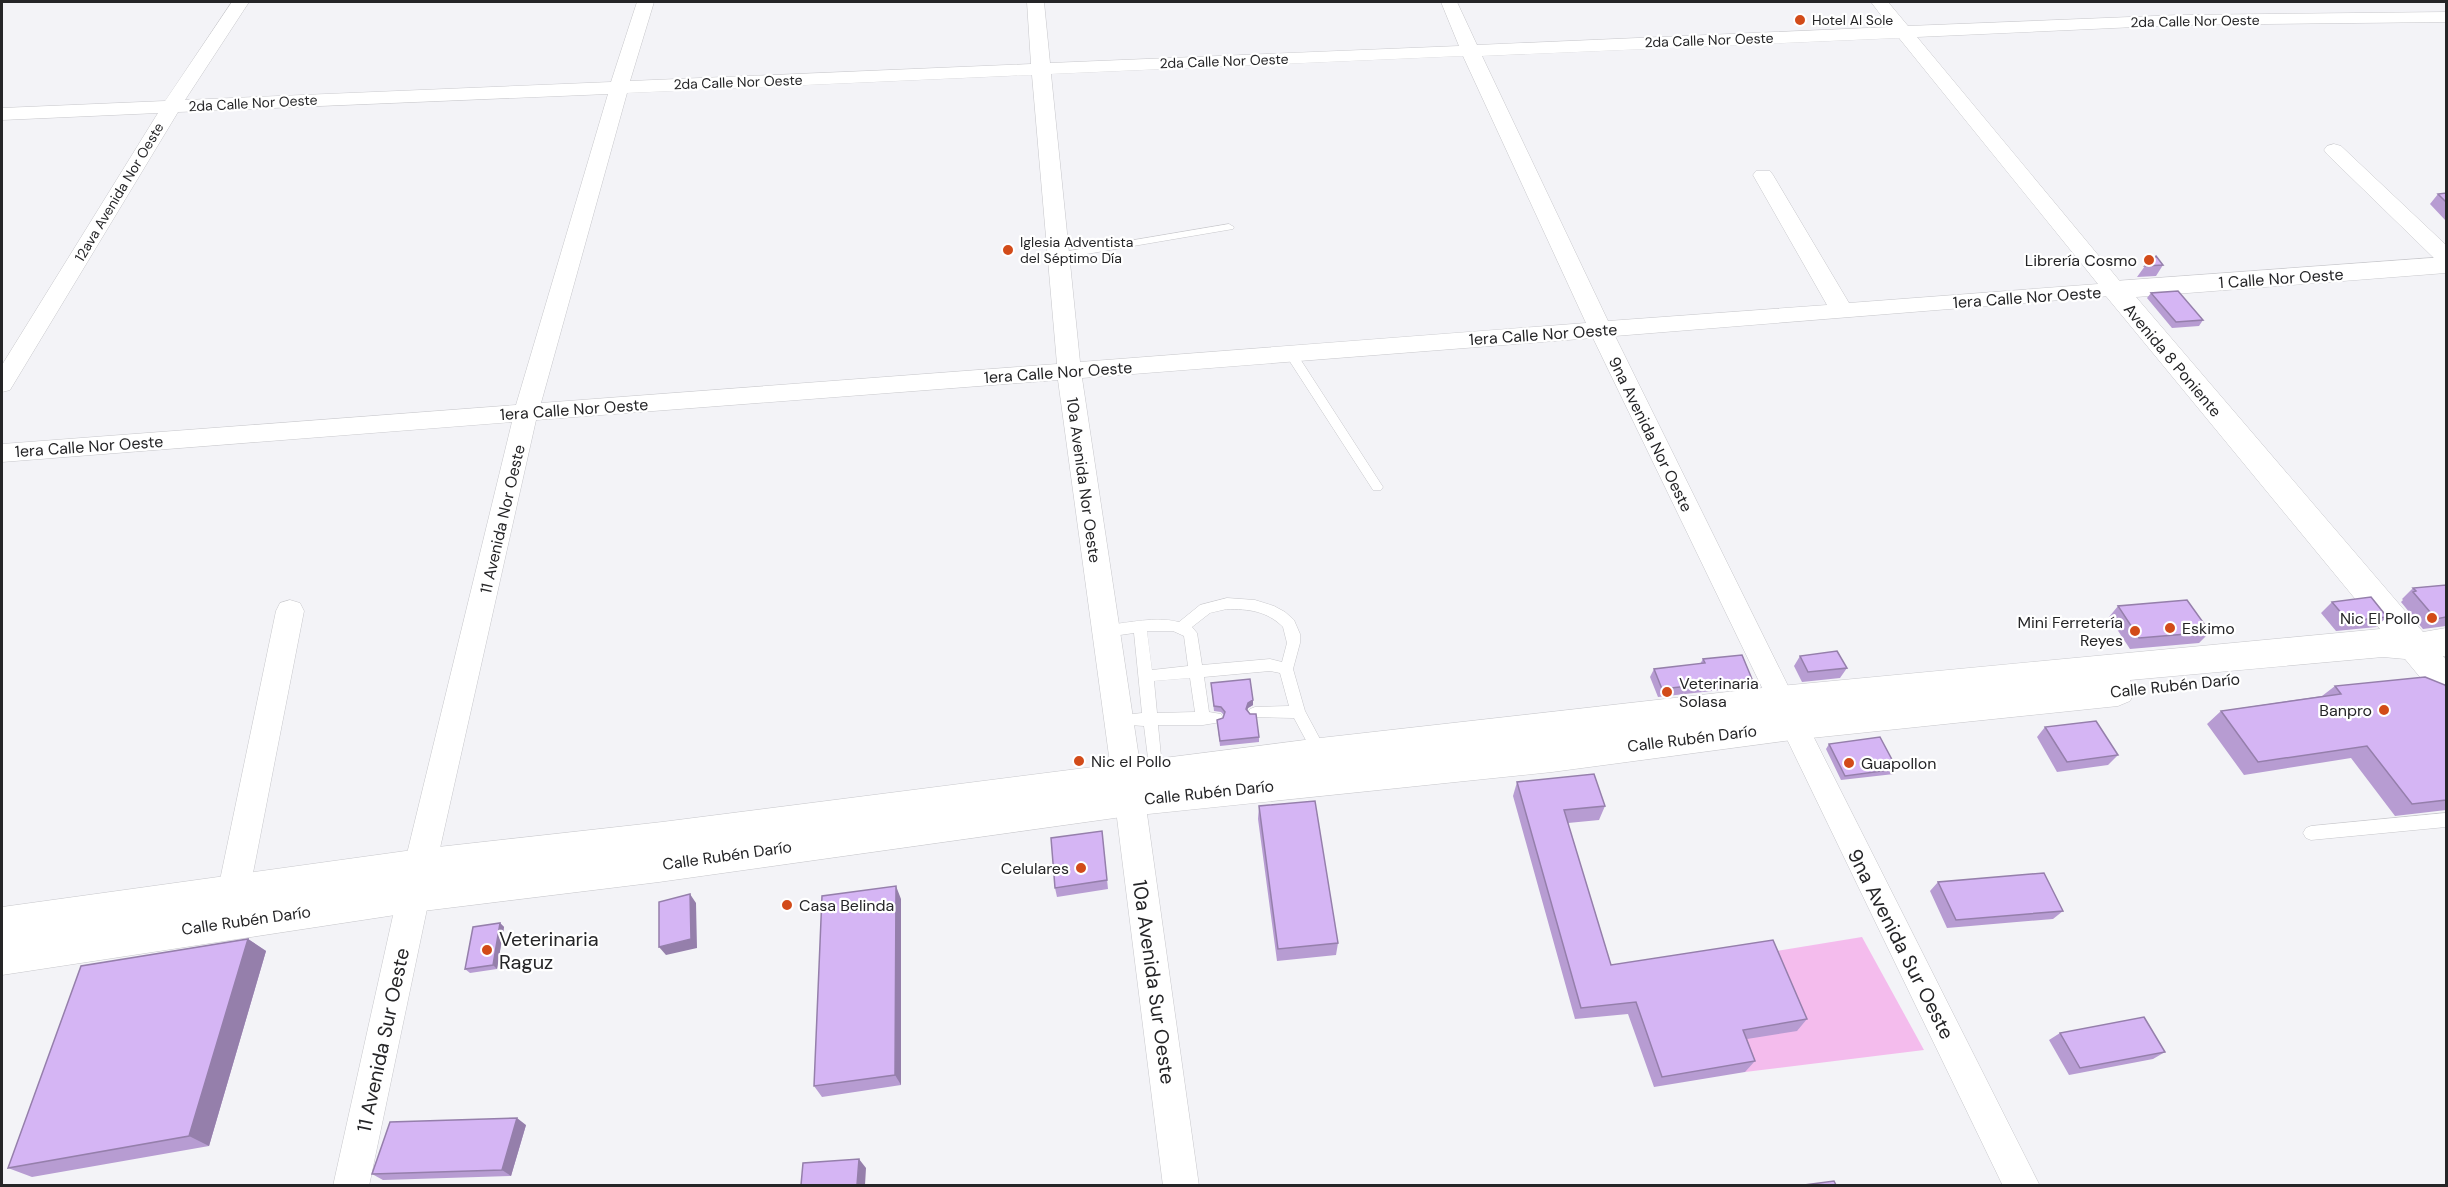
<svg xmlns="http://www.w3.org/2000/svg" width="2448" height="1187" font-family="'DM Sans',sans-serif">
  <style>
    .green { fill: #f4bced }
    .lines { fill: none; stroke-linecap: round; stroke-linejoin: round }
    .service-casing { stroke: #c7c7cb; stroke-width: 1 }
    .minor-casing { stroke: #c7c7cb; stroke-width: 1 }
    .tertiary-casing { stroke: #c7c7cb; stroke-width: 1 }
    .service { fill: #fff; fill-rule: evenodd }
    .minor { fill: #fff; fill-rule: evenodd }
    .tertiary { fill: #fff; fill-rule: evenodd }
    .wall { fill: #b79cd2 }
    .shaded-wall { fill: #957fab }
    .building { fill: #d5b5f4; stroke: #957fab; stroke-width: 1.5 }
    .poi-dot { fill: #d24b19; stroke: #fff; stroke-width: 2 }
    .labels { text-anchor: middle; stroke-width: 4.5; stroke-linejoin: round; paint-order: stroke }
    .far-poi-label { font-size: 14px; fill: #252527; stroke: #fff; text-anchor: start }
    .far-street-label { font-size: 14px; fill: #252527; stroke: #fff }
    .poi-label { font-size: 16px; fill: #252527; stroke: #fff; text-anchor: end }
    .street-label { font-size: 16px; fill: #252527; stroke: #fff }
    .near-poi-label { font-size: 20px; fill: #252527; stroke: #fff; text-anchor: start }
    .near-street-label { font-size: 20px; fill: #252527; stroke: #fff }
  </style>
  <rect width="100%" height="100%" fill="#f3f3f7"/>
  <path class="green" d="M1862,937l62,113 -179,22 -11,-31 30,-88z"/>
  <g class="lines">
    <g class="service-casing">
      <path id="service" d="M1229,224l5,3 -1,2 -176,30 -5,-3 5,-3z
        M1291,350l4,1 86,133 2,3 -2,3h-8l-88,-136z
        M1227,598l28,2 19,6 11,6 9,8 6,14v9l-7,26 12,42 23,43 -2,5 -5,1 -5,-1 -22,-41 -44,-1 -2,-4 2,-4 5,-2 34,-1 -9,-33 -10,-2 -66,6 5,35 12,2 2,4 -2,4 -18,3h-45l5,52 -2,5 -5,2 -5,-2 -7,-56 -30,-2 -2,-4 2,-4 28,-3 -8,-80 -28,4 -5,-2 -2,-4 2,-4 5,-2c24,-2 49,-9 73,-3l21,-17zM1227,609c22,0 40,2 56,18l4,16 -5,19 -12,-3 -68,6 -5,-32 -5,-6 18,-14zM1147,631h26l11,5 4,30 -36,4zM1190,678l5,34 -38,1 -3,-32z
        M2446,813v14l-135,13 -5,-2 -3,-5 3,-5 5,-2z"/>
    </g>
    <g class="minor-casing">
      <path id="minor" d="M232,2h17l-64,98 426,-18 26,-80h17l-24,79 401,-17 -4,-62h17l6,61 409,-17 -18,-44h16l20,43 413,-18 -19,-25h17l20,24 271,-11 267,-3v10l-267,3 -262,12 206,248 3,5 -3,5 -508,41 180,364 245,486h-37l-410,-848 -511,40 60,400 57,408h-36l-51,-408 -54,-398 -522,40 -100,446 -67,320h-36l71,-320 108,-444 -510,40v-18l514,-39 92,-311 -430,18 -168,278 -8,2v-27l156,-252 -156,7v-12l163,-7zM1899,38l199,246 -249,19 -76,-128 -3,-4h-14l-3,4 74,130 -219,16 -126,-265zM1463,56l123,267 -506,39 -29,-288zM1032,75l25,289 -516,39 86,-310z
        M2334,144l7,2 105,99v19l-8,-2 -111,-108 -3,-4 3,-4z
        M290,600l10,3 4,8 -58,298 -5,11 -11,4 -11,-4 -5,-11 62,-298 4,-8z"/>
    </g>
    <g class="tertiary-casing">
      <path id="tertiary" d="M2446,257v16l-310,24 287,335 23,-4v28h-3l3,4v38l-12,-4 -29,-35 -22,-2 -253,23 5,11 -5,10 -12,5 -326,34 -240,32 -423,44 -470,66 -244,30 -413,63v-68l418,-58 242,-27 658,-84 460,-52 600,-57 -279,-339 4,-6 10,-3z"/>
    </g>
    <use href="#service" class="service"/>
    <use href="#minor" class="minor"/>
    <use href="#tertiary" class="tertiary"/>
  </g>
  <path class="wall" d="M2446,193v28l-16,-17 8,-10z
    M2163,265l-7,11 -19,1 8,-11z
    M2151,293l52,27 -4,6 -27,2 -25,-30z
    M2446,585v42v-1l-23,3 -22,-27 2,-2 -1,-1 11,-11z
    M2332,602l55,15 -11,10 -40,4 -15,-18z
    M2118,606l92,26 -11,11 -69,6 -21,-32z
    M1800,656l47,12 -7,10 -38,4 -8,-16z
    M1703,659l49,20 -4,8 -90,10 -8,-20 4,-8 46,-5z
    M1211,683l42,17v5l-5,3 -1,2 12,27v5l-39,4 -3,-26 6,-2 1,-3 -3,-3 -7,-1z
    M2335,686l111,1v123l-51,6 -44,-58 -107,17 -37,-51 14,-13 101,-15z
    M2045,727l73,28 -10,10 -51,7 -20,-35z
    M1829,744l68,25 -3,5 -53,6 -15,-31z
    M1517,782l88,24 -6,14 -31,3 43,142 196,54 -10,12 -50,8 8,22 -10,11 -91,15 -26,-73 -53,5 -62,-223z
    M1259,806l79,137 -2,12 -59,6 -19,-142z
    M1102,831l6,58 -51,8 -2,-9z
    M1938,882l125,29 -10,8 -106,9 -17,-37z
    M901,899v186l-79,12 -8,-11z
    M500,923l4,4 -7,42 -27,4 -5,-4z
    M248,939l18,12 -57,195 -177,31 -24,-9z
    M2060,1033l105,19 -12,7 -84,16 -20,-35z
    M526,1125l-15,51 -128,4 -11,-6z"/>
  <path class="shaded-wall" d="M1253,700v5l-5,3 -2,6v-5l2,-6z
    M896,886l5,13v186l-6,-10z
    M690,894l6,9 1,45 -31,7 -7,-8z
    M500,923l4,4 -7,42 -4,-4z
    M248,939l18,12 -57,195 -20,-10z
    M517,1118l9,7 -15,51 -9,-6z
    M859,1159l7,9 -1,17h-8z"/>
  <path class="building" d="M2446,193v9l-8,-8z
    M2156,256l7,9 -18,1z
    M2178,291l25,29 -27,2 -25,-29z
    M2446,585v32l-10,2 -23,-27 3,-1 -3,-3z
    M2371,597l16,20 -39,4 -16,-19z
    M2187,600l23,32 -71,6 -21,-32z
    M1837,651l10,17 -39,4 -8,-16z
    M1742,655l10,24 -90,10 -8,-20 51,-6 -2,-4z
    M2425,677l20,8 1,2v113l-34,4 -45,-58 -109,16 -37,-51 120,-17 -6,-8z
    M1250,679l3,21 -5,3 -2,6 4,5h6l3,23 -39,4 -3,-21 6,-2 2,-6 -4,-5 -7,-1 -3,-23z
    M2096,721l22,34 -51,7 -22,-35z
    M1880,737l17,32 -52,7 -16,-32z
    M1594,774l11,32 -41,4 47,155 162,-25 34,79 -64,11 12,31 -93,16 -26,-75 -55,6 -64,-226z
    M1315,801l23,142 -60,6 -19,-143z
    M1102,831l5,49 -52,8 -4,-50z
    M2044,873l19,38 -107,9 -18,-38z
    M896,886l-1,189 -81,11 8,-190z
    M690,894l1,45 -32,8v-45z
    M500,923l-7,42 -28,4 8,-42z
    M248,939l-59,197 -181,32 73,-202z
    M2144,1017l21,35 -85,16 -20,-35z
    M517,1118l-15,52 -130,4 18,-52z
    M859,1159l-2,26h-56l2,-22z
    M1834,1181l2,4h-32z"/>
  <g class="poi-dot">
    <circle cx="1800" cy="20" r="6"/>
    <circle cx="1008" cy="250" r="6"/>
    <circle cx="2149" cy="260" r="6"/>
    <circle cx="2432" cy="618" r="6"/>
    <circle cx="2170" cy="628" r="6"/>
    <circle cx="2135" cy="631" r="6"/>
    <circle cx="1667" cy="692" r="6"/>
    <circle cx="2384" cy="710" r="6"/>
    <circle cx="1079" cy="761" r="6"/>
    <circle cx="1849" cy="763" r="6"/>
    <circle cx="1081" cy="868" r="6"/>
    <circle cx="787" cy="905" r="6"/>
    <circle cx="487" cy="950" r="6"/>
  </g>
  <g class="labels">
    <g class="far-poi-label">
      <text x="1812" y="25">Hotel Al Sole</text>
      <text x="1020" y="247">Iglesia Adventista<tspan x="1020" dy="16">del Séptimo Día</tspan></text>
    </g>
    <g class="far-street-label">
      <text transform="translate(2195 21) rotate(-1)" y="5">2da Calle Nor Oeste</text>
      <text transform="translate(1709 40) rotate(-2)" y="5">2da Calle Nor Oeste</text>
      <text transform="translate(1224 61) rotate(-2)" y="5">2da Calle Nor Oeste</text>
      <text transform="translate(738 82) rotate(-2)" y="5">2da Calle Nor Oeste</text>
      <text transform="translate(253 103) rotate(-3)" y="5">2da Calle Nor Oeste</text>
      <text transform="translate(119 192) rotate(-59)" y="5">12ava Avenida Nor Oeste</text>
    </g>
    <g class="poi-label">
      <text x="2137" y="266">Librería Cosmo</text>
      <text x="2420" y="624">Nic El Pollo</text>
      <text x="2123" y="628">Mini Ferretería<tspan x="2123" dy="18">Reyes</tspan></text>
      <text x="2182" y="634" text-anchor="start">Eskimo</text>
      <text x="1679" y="689" text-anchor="start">Veterinaria<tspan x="1679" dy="18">Solasa</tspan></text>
      <text x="2372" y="716">Banpro</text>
      <text x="1091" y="767" text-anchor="start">Nic el Pollo</text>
      <text x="1861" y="769" text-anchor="start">Guapollon</text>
      <text x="1069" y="874">Celulares</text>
      <text x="799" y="911" text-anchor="start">Casa Belinda</text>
    </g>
    <g class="street-label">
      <text transform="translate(2281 278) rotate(-4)" y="6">1 Calle Nor Oeste</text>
      <text transform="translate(2027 297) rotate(-4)" y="6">1era Calle Nor Oeste</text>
      <text transform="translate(1543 334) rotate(-4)" y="6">1era Calle Nor Oeste</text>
      <text transform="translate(2173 360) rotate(50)" y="6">Avenida 8 Poniente</text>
      <text transform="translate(1058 372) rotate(-4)" y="6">1era Calle Nor Oeste</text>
      <text transform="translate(574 409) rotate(-4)" y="6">1era Calle Nor Oeste</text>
      <text transform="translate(1651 434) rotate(64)" y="6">9na Avenida Nor Oeste</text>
      <text transform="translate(89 446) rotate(-4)" y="6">1era Calle Nor Oeste</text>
      <text transform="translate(1084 480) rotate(82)" y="6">10a Avenida Nor Oeste</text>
      <text transform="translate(502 519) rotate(-77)" y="6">11 Avenida Nor Oeste</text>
      <text transform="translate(2175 685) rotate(-6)" y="6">Calle Rubén Darío</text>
      <text transform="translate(1692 738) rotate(-7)" y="6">Calle Rubén Darío</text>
      <text transform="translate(1209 792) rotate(-6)" y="6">Calle Rubén Darío</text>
      <text transform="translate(727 855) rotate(-8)" y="6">Calle Rubén Darío</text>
      <text transform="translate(246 920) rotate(-8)" y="6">Calle Rubén Darío</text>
    </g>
    <g class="near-poi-label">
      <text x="499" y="946">Veterinaria<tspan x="499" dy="23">Raguz</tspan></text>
    </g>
    <g class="near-street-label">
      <text transform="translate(1901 944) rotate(63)" y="7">9na Avenida Sur Oeste</text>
      <text transform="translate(1154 982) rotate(82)" y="7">10a Avenida Sur Oeste</text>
      <text transform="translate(383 1040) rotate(-78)" y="7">11 Avenida Sur Oeste</text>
    </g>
  </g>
  <rect width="2448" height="1187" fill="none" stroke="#252527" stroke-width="6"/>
</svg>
